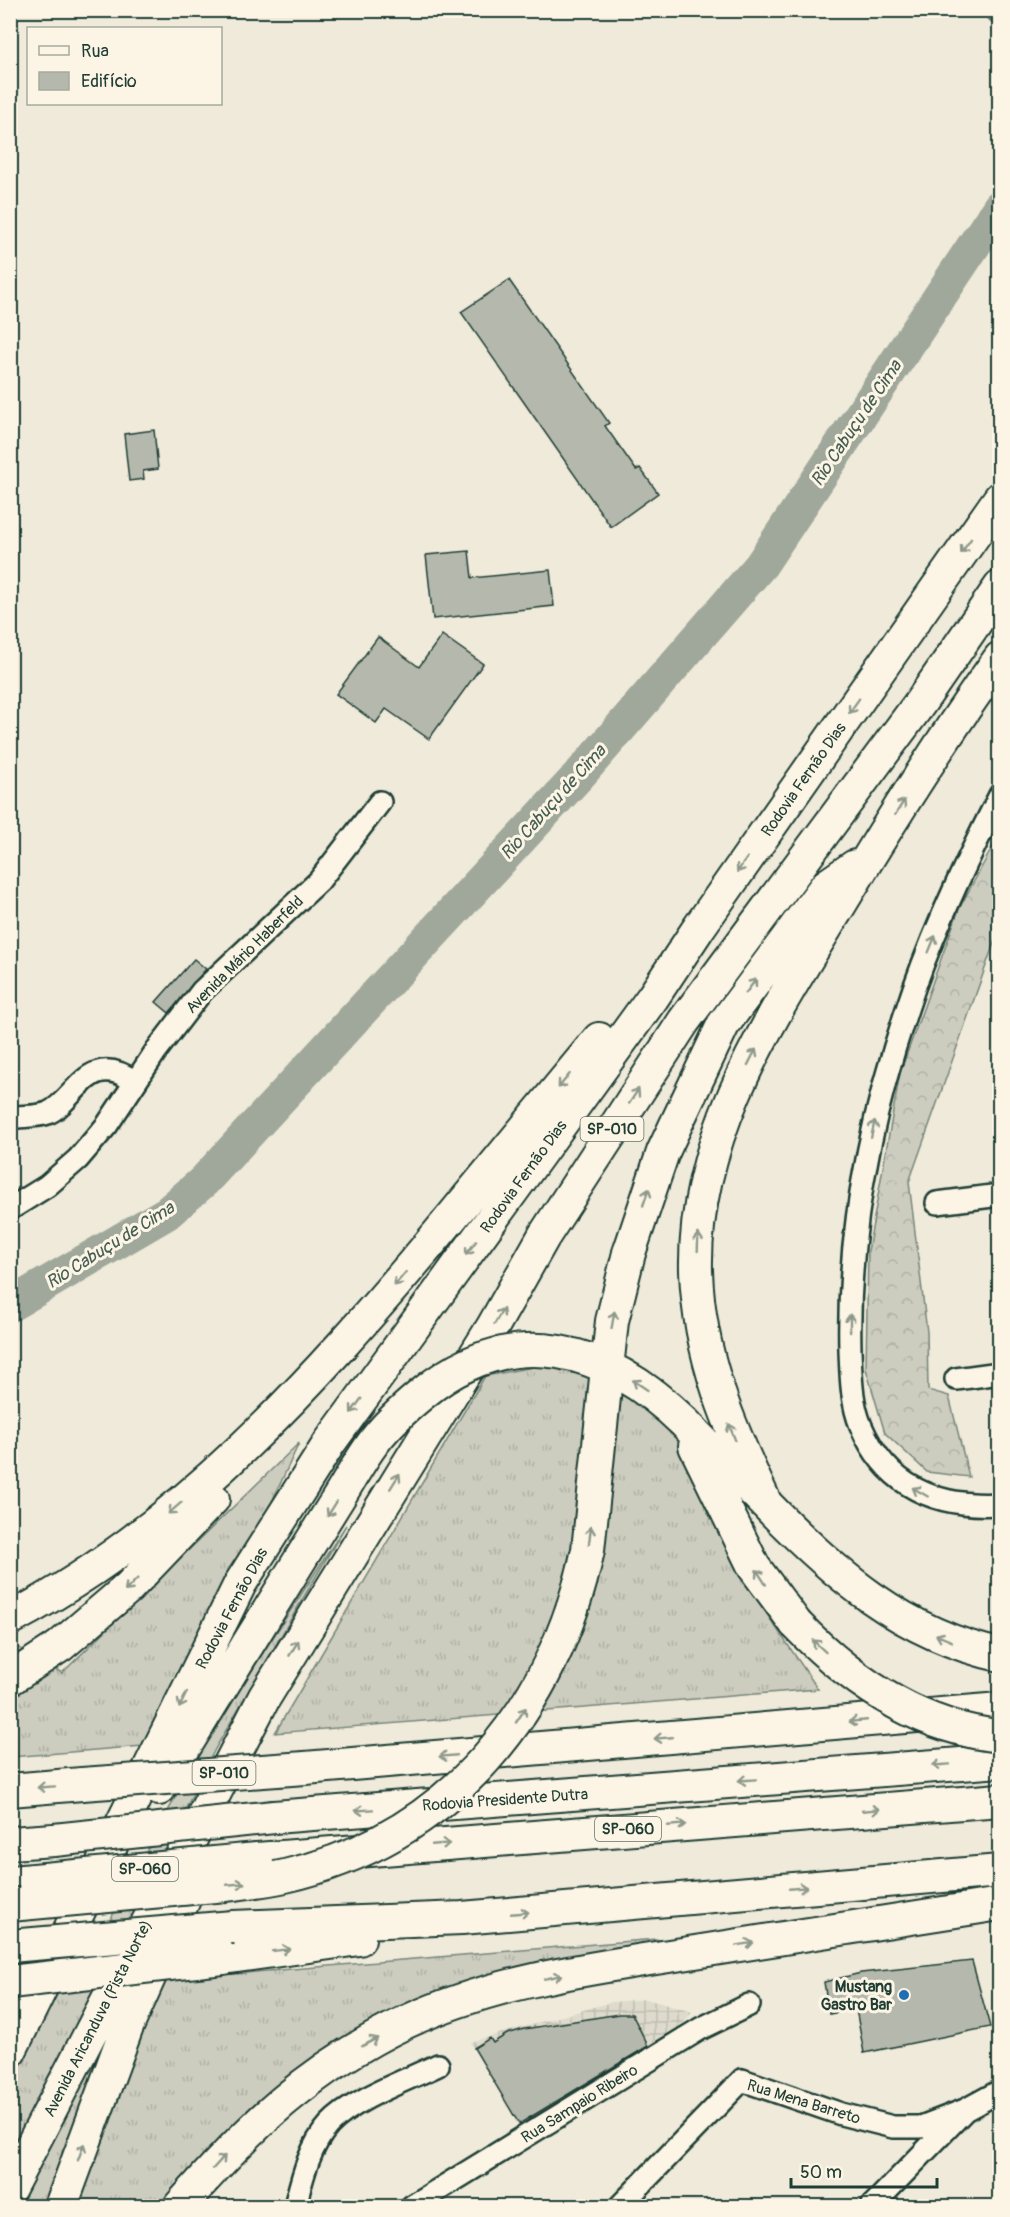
<svg xmlns="http://www.w3.org/2000/svg" width="1010" height="2217" font-family="Pangolin,sans-serif">
  <style>
    .industrial { fill: url(#industrial-grid) }
    .grass { fill: url(#grass-tufts); stroke: #76857a; stroke-width: 1.5 }
    .forest { fill: url(#forest-crowns); stroke: #76857a; stroke-width: 1.5 }
    .lines { fill: none; stroke-linecap: round; stroke-linejoin: round }
    .stream { stroke: #6c7d71; stroke-width: 6 }
    .river { stroke: #9fa89a; stroke-width: 34 }
    .building { fill: #b5b9ad; stroke: #1f3d34; stroke-width: 1.5 }
    .minor-casing { stroke: #1f3d34; stroke-width: 26 }
    .highway-casing { stroke: #1f3d34; stroke-width: 36 }
    .minor { stroke: #fcf5e5; stroke-width: 21 }
    .highway { stroke: #fcf5e5; stroke-width: 32 }
    .highway-bridge-casing { stroke: #1f3d34; stroke-width: 36; stroke-linecap: butt }
    .highway-bridge { stroke: #fcf5e5; stroke-width: 32 }
    .oneway { stroke: #8e998c }
    .poi-dot { fill: #1f6fb2; stroke: #fcf5e5; stroke-width: 2 }
    .labels { text-anchor: middle; stroke-width: 6; stroke-linejoin: round; paint-order: stroke }
    .shield { fill: #fcf5e5; stroke: #617469; stroke-width: 1.5 }
    .shield-label { font-size: 15px; font-weight: bold; fill: #1f3d34 }
    .street-label { font-size: 16px; fill: #1f3d34; stroke: #fcf5e5 }
    .poi-label { font-size: 16px; font-weight: bold; fill: #1f3d34; stroke: #fcf5e5; text-anchor: end }
    .water-label { font-size: 18px; font-style: italic; fill: #455d53; stroke: #fcf5e5 }
  </style>
  <defs>
    <pattern id="industrial-grid" width="8" height="8" patternUnits="userSpaceOnUse" patternTransform="scale(1.5)"><rect width="8" height="8" fill="#dedbcc"/><path d="M0 4h8M4 0v8" fill="none" stroke="#bebdb0"/></pattern>
    <pattern id="grass-tufts" width="24" height="20" patternUnits="userSpaceOnUse" patternTransform="scale(1.5)"><rect width="24" height="20" fill="#cccdbf"/><path d="M3 7l-1-3M5 7V3M7 7l1-3M15 17l-1-3M17 17v-4M19 17l1-3" fill="none" stroke="#afb1a5"/></pattern>
    <pattern id="forest-crowns" width="20" height="18" patternUnits="userSpaceOnUse" patternTransform="scale(1.5)"><rect width="20" height="18" fill="#cccdbf"/><path d="M2 6a3 3 0 1 1 6 0M12 15a3 3 0 1 1 6 0" fill="none" stroke="#afb1a5"/></pattern>
  </defs>
  <rect width="100%" height="100%" fill="#efeada"/>
  <filter id="ink" filterUnits="userSpaceOnUse"><feTurbulence type="fractalNoise" baseFrequency=".0167" numOctaves="2"/><feDisplacementMap in="SourceGraphic" scale="12" xChannelSelector="R" yChannelSelector="G"/><feConvolveMatrix kernelMatrix="1 2 1 2 8 2 1 2 1" color-interpolation-filters="sRGB"/></filter>
  <g filter="url(#ink)">
    <path class="industrial" d="M646,1999l46,13 -10,13 -163,99 -49,-82 142,-40z"/>
    <path class="grass" d="M556,1363l82,36 43,45 62,135 75,110 -543,44 210,-357z
      M299,1443l-30,65 -126,238 -132,11v-114l51,30z
      M346,1525l-131,224 -116,236 557,-46 6,2 -5,4 -206,46 -286,215h-154l-1,-210 64,-8 128,-241z"/>
    <path class="forest" d="M999,835v94l-90,253 18,150 1,58 21,6 20,81 -42,-5 -42,-39 -19,-64 2,-118 32,-178 59,-164z"/>
    <g class="lines">
      <path class="stream" d="M983,10l17,18"/>
      <path class="river" d="M10,1305l157,-92 37,-32 378,-409 179,-207 239,-359"/>
    </g>
    <path class="building" d="M509,280l100,143 -4,3 31,44 4,-2 18,25 -47,34 -150,-215z
      M154,430l4,39 -15,2 1,8 -15,2 -5,-47z
      M469,551l3,27 78,-8 4,36 -121,13 -7,-64z
      M442,635l41,29 -54,75 -43,-30 -10,14 -40,-29 42,-57 41,30z
      M194,959l12,10 -37,44 -13,-11z
      M972,1961l18,66 -126,26 -8,-44 -27,5 -5,-32 37,-9z
      M619,2014h13l16,32 -129,78 -45,-76 16,-10 3,5 14,-9 17,-5z"/>
    <g class="lines">
      <g class="minor-casing">
        <path id="minor" d="M1000,795c-36,70 -70,142 -94,217 -36,108 -59,224 -56,338 1,25 1,52 11,76 26,61 75,82 139,78
          M10,1118c12,-2 27,-1 38,-5 28,-12 40,-65 87,-31
          M937,1203l63,-8
          M10,1209l37,-23 31,-27 29,-34 49,-74 46,-60 117,-110 61,-79
          M956,1379l44,-6
          M295,2206c7,-27 14,-59 34,-81 24,-26 76,-44 109,-60
          M412,2206l288,-177 49,-24
          M620,2206l122,-126 99,34 52,13h28l44,-17
          M872,2206l93,-96 35,-19"/>
      </g>
      <g class="highway-casing">
        <path id="highway" d="M629,1253l34,-101 60,-127 103,-139 29,-20
          M685,1423c26,28 54,53 81,81 66,68 137,131 234,151
          M695,1446l59,121 42,57
          M766,1504c-36,-76 -67,-146 -70,-233 -3,-136 74,-251 142,-363 51,-85 104,-169 162,-250
          M10,1619c172,-90 304,-237 427,-384 54,-65 108,-131 162,-196
          M10,1679l50,-33 68,-58 85,-89
          M305,1768l695,-59
          M159,1789l89,-145
          M10,1790l72,-6
          M274,1817l726,-56
          M10,1843l44,-3
          M257,1859l743,-59
          M10,1882l24,-2
          M233,1927l229,-9 538,-47
          M223,1958l136,-19
          M10,2051l230,-467 90,-142 323,-445 47,-71 300,-428
          M10,2188l254,-490 228,-370 52,-92 140,-215 236,-318 80,-116
          M61,2206l66,-179 72,-161
          M180,2206c69,-79 130,-138 226,-184 90,-42 193,-55 289,-70 102,-16 203,-32 305,-48"/>
      </g>
      <use href="#minor" class="minor"/>
      <use href="#highway" class="highway"/>
      <g class="highway-bridge-casing">
        <path id="highway-bridge" d="M796,1624c55,57 124,104 204,112
          M248,1644c28,-45 56,-91 84,-136 14,-21 26,-45 41,-65 13,-18 32,-35 49,-49 90,-75 185,-47 263,29
          M82,1784l223,-16
          M54,1840l220,-23
          M34,1880l223,-21
          M10,1905c55,-5 109,-10 163,-15 38,-4 75,-6 112,-14 164,-37 270,-167 303,-326l24,-229 17,-68
          M10,1946l223,-19
          M10,1982l213,-24"/>
      </g>
      <use href="#highway-bridge" class="highway-bridge"/>
    </g>
    <defs><path id="oneway-shaft" d="M-6 0H5M1.5-3L5.5 0L1.5 3" fill="none" stroke-width="1.6" stroke-linecap="round" stroke-linejoin="round" transform="scale(1.5)"/></defs>
    <g class="oneway">
      <use href="#oneway-shaft" transform="translate(966 546) rotate(125)"/>
      <use href="#oneway-shaft" transform="translate(854 706) rotate(125)"/>
      <use href="#oneway-shaft" transform="translate(900 807) rotate(-58)"/>
      <use href="#oneway-shaft" transform="translate(742 865) rotate(125)"/>
      <use href="#oneway-shaft" transform="translate(932 944) rotate(-68)"/>
      <use href="#oneway-shaft" transform="translate(751 986) rotate(-53)"/>
      <use href="#oneway-shaft" transform="translate(752 1057) rotate(-63)"/>
      <use href="#oneway-shaft" transform="translate(564 1081) rotate(129)"/>
      <use href="#oneway-shaft" transform="translate(634 1096) rotate(-57)"/>
      <use href="#oneway-shaft" transform="translate(873 1129) rotate(-78)"/>
      <use href="#oneway-shaft" transform="translate(646 1197) rotate(-71)"/>
      <use href="#oneway-shaft" transform="translate(698 1242) rotate(-88)"/>
      <use href="#oneway-shaft" transform="translate(471 1248) rotate(126)"/>
      <use href="#oneway-shaft" transform="translate(400 1279) rotate(130)"/>
      <use href="#oneway-shaft" transform="translate(499 1316) rotate(-60)"/>
      <use href="#oneway-shaft" transform="translate(613 1320) rotate(-80)"/>
      <use href="#oneway-shaft" transform="translate(850 1323) rotate(-91)"/>
      <use href="#oneway-shaft" transform="translate(640 1385) rotate(-146)"/>
      <use href="#oneway-shaft" transform="translate(356 1406) rotate(126)"/>
      <use href="#oneway-shaft" transform="translate(732 1432) rotate(-112)"/>
      <use href="#oneway-shaft" transform="translate(395 1481) rotate(-58)"/>
      <use href="#oneway-shaft" transform="translate(920 1492) rotate(-150)"/>
      <use href="#oneway-shaft" transform="translate(175 1508) rotate(139)"/>
      <use href="#oneway-shaft" transform="translate(332 1509) rotate(122)"/>
      <use href="#oneway-shaft" transform="translate(590 1535) rotate(-83)"/>
      <use href="#oneway-shaft" transform="translate(761 1577) rotate(-123)"/>
      <use href="#oneway-shaft" transform="translate(131 1585) rotate(135)"/>
      <use href="#oneway-shaft" transform="translate(944 1638) rotate(-157)"/>
      <use href="#oneway-shaft" transform="translate(819 1646) rotate(-137)"/>
      <use href="#oneway-shaft" transform="translate(294 1648) rotate(-59)"/>
      <use href="#oneway-shaft" transform="translate(183 1700) rotate(116)"/>
      <use href="#oneway-shaft" transform="translate(521 1715) rotate(-56)"/>
      <use href="#oneway-shaft" transform="translate(858 1721) rotate(175)"/>
      <use href="#oneway-shaft" transform="translate(663 1738) rotate(175)"/>
      <use href="#oneway-shaft" transform="translate(448 1756) rotate(175)"/>
      <use href="#oneway-shaft" transform="translate(941 1765) rotate(176)"/>
      <use href="#oneway-shaft" transform="translate(747 1780) rotate(176)"/>
      <use href="#oneway-shaft" transform="translate(46 1787) rotate(176)"/>
      <use href="#oneway-shaft" transform="translate(364 1810) rotate(176)"/>
      <use href="#oneway-shaft" transform="translate(871 1810) rotate(-5)"/>
      <use href="#oneway-shaft" transform="translate(677 1825) rotate(-5)"/>
      <use href="#oneway-shaft" transform="translate(441 1844) rotate(-5)"/>
      <use href="#oneway-shaft" transform="translate(236 1884) rotate(-5)"/>
      <use href="#oneway-shaft" transform="translate(798 1888) rotate(-5)"/>
      <use href="#oneway-shaft" transform="translate(520 1913) rotate(-5)"/>
      <use href="#oneway-shaft" transform="translate(745 1944) rotate(-9)"/>
      <use href="#oneway-shaft" transform="translate(281 1950) rotate(-7)"/>
      <use href="#oneway-shaft" transform="translate(553 1977) rotate(-12)"/>
      <use href="#oneway-shaft" transform="translate(370 2042) rotate(-28)"/>
      <use href="#oneway-shaft" transform="translate(81 2152) rotate(-70)"/>
      <use href="#oneway-shaft" transform="translate(219 2162) rotate(-48)"/>
    </g>
  </g>
  <circle class="poi-dot" cx="904" cy="1995" r="6"/>
  <g class="labels">
    <g class="shield">
      <rect x="580.5" y="1117" width="63" height="24" rx="4.5"/>
      <rect x="192.5" y="1761" width="63" height="24" rx="4.5"/>
      <rect x="595" y="1817" width="66" height="24" rx="4.5"/>
      <rect x="112" y="1857" width="66" height="24" rx="4.5"/>
    </g>
    <g class="shield-label">
      <text x="612" y="1134">SP-010</text>
      <text x="224" y="1778">SP-010</text>
      <text x="628" y="1834">SP-060</text>
      <text x="145" y="1874">SP-060</text>
    </g>
    <g class="street-label">
      <text transform="translate(803 779) rotate(-55)" y="6">Rodovia Fernão Dias</text>
      <text transform="translate(244 954) rotate(-45)" y="6">Avenida Mário Haberfeld</text>
      <text transform="translate(523 1176) rotate(-54)" y="6">Rodovia Fernão Dias</text>
      <text transform="translate(231 1608) rotate(-62)" y="6">Rodovia Fernão Dias</text>
      <text transform="translate(505 1799) rotate(-4)" y="6">Rodovia Presidente Dutra</text>
      <text transform="translate(97 2018) rotate(-63)" y="6">Avenida Aricanduva (Pista Norte)</text>
      <text transform="translate(804 2101) rotate(17)" y="6">Rua Mena Barreto</text>
      <text transform="translate(579 2103) rotate(-32)" y="6">Rua Sampaio Ribeiro</text>
    </g>
    <g class="poi-label">
      <text x="892" y="1992">Mustang<tspan x="892" dy="18">Gastro Bar</tspan></text>
    </g>
    <g class="water-label">
      <text transform="translate(856 423) rotate(-56)" y="6">Rio Cabuçu de Cima</text>
      <text transform="translate(553 802) rotate(-48)" y="6">Rio Cabuçu de Cima</text>
      <text transform="translate(110 1245) rotate(-32)" y="6">Rio Cabuçu de Cima</text>
    </g>
  </g>
  <rect width="1010" height="2217" fill="none" stroke="#fcf5e5" stroke-width="36"/>
  <rect x="18" y="18" width="974" height="2181" fill="none" stroke="#1f3d34" stroke-width="2" filter="url(#ink)"/>
  <rect x="27" y="27" width="195" height="78" fill="#fcf5e5" stroke="#a4ab9e" stroke-width="1.5"/>
  <rect x="39" y="46" width="30" height="9" fill="#fcf5e5" stroke="#a4ab9e" stroke-width="1.5"/>
  <text x="81" y="57" font-size="18" fill="#1f3d34">Rua</text>
  <rect x="39" y="72" width="30" height="18" fill="#b5b9ad" stroke="#a4ab9e" stroke-width="1.5"/>
  <text x="81" y="87" font-size="18" fill="#1f3d34">Edifício</text>
  <path d="M791 2178v9h146v-9" fill="none" stroke="#1f3d34" stroke-width="3"/>
  <text x="800" y="2178" font-size="18" fill="#1f3d34" stroke="#fcf5e5" stroke-width="4.5" paint-order="stroke">50 m</text>
</svg>
